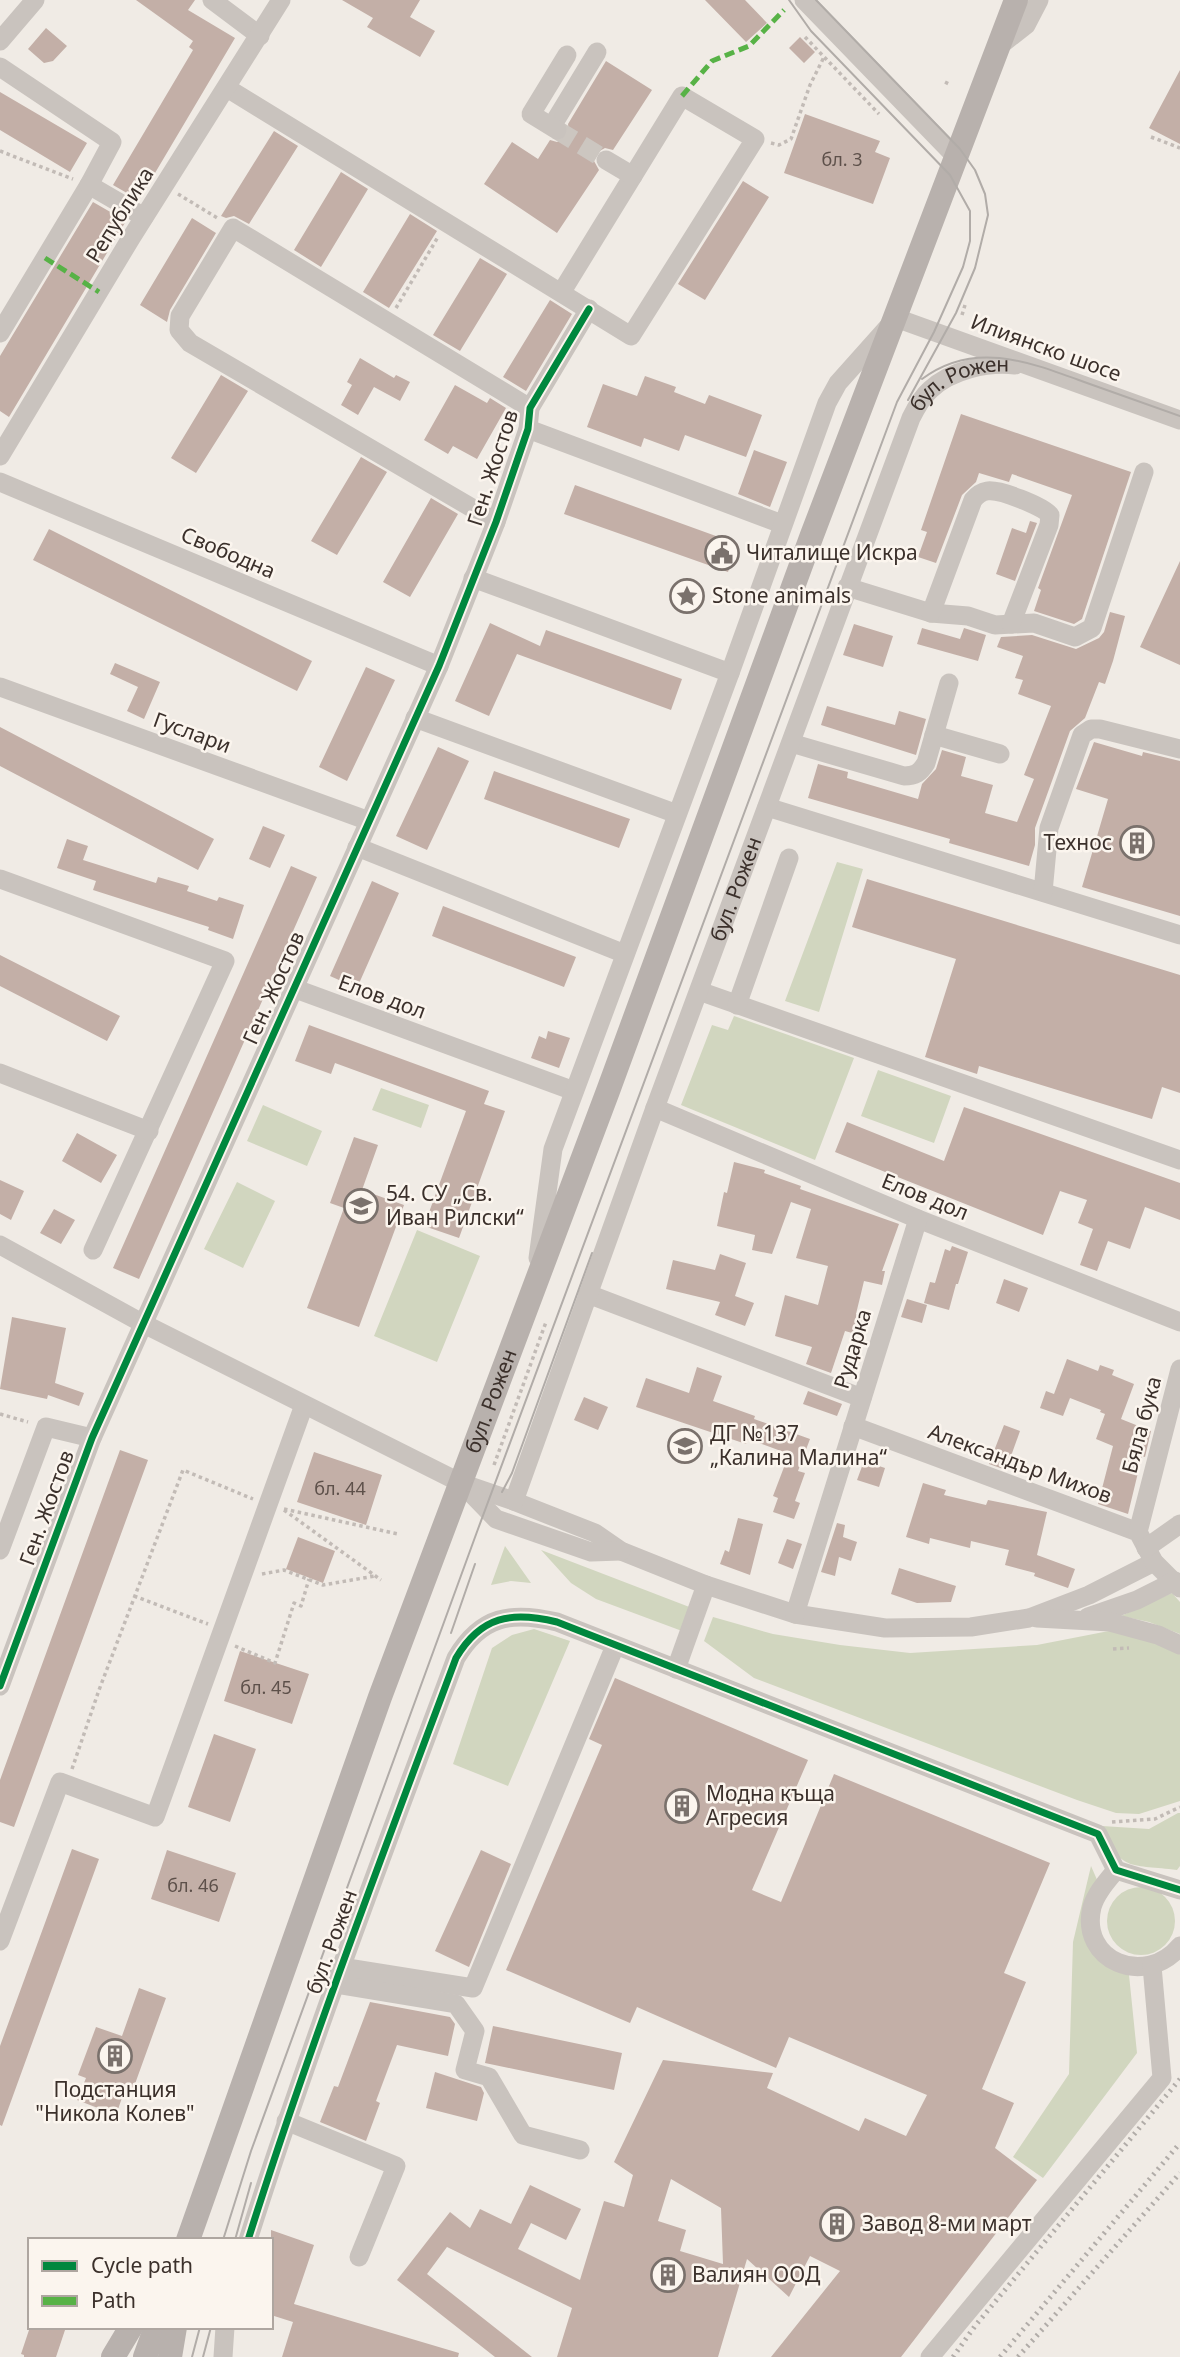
<svg xmlns="http://www.w3.org/2000/svg" width="1180" height="2357" font-family="'Noto Sans',sans-serif">
  <style>
    .green { fill: #d1d6bf }
    .building { fill: #c3afa7; fill-rule: evenodd }
    .lines { fill: none; stroke-linecap: round; stroke-linejoin: round }
    .minor-tunnel { stroke: #ccc6c0; stroke-width: 19; stroke-dasharray: 19 10; stroke-linecap: butt }
    .path { stroke: #c2bbb6; stroke-width: 3.5; stroke-dasharray: 3.5 3.5; stroke-linecap: butt }
    .minor { stroke: #c9c3be; stroke-width: 19 }
    .major { stroke: #b8b1ad; stroke-width: 24 }
    .tram { stroke: #b1aca8; stroke-width: 2 }
    .rail { stroke: #b1aca8; stroke-width: 5; stroke-dasharray: 2 5; stroke-linecap: butt }
    .quiet { stroke: #57b246; stroke-width: 5; stroke-dasharray: 10 5; stroke-linecap: butt }
    .cycleway-casing { stroke: #fbf5ee; stroke-width: 11 }
    .cycleway { stroke: #00873e; stroke-width: 7 }
    .labels { text-anchor: middle; stroke-width: 5; stroke-linejoin: round; paint-order: stroke }
    .number-label { font-size: 18px; fill: #5d504a }
    .street-label { font-size: 21px; fill: #3b302b; stroke: #fbf5ee }
    .poi-label { font-size: 21px; fill: #3b302b; stroke: #fbf5ee; text-anchor: start }
  </style>
  <rect width="100%" height="100%" fill="#f0ebe5"/>
  <path class="green" d="M837,862l26,7 -44,143 -34,-11z
    M734,1016l120,42 -39,102 -134,-55 31,-80 16,5z
    M878,1070l73,26 -17,47 -73,-27z
    M381,1088l48,17 -8,23 -49,-18z
    M263,1105l59,26 -15,35 -60,-25z
    M237,1182l38,19 -32,67 -39,-19z
    M417,1230l63,26 -43,106 -63,-26z
    M505,1546l26,37 -20,-2 -20,4z
    M541,1550l151,58 -10,23 -86,-32 -25,-16z
    M1172,1593l8,9v32l-31,-12 -28,-6z
    M713,1617l60,17 67,11 70,8 127,-8 77,-15 66,21v150l-41,13 -23,-1 -39,-13 -323,-122 -50,-37z
    M534,1629l36,12 -62,145 -55,-22 39,-116 20,-13z
    M1178,1813h2v53l-3,4c-44,-6 -58,3 -75,-44l47,3z
    M1091,1866l7,16 -12,46 43,47 8,78 -94,125 -30,-21 56,-83 4,-132z
    M1107 1921a34 34 0 1 1 68 0a34 34 0 1 1-68 0Z"/>
  <path class="building" d="M136,0h59l-7,10 47,28 -96,162 -26,-15 80,-135 -4,-3 4,-6z
    M342,0h78l-10,17 25,14 -15,26 -53,-30 6,-9z
    M705,0h40l22,23 -21,19z
    M46,28l21,18 -14,15 -9,2 -16,-14z
    M800,37l15,15 -11,11 -15,-15z
    M606,61l46,29 -39,60 -8,-2 -9,5 -2,8 5,9 -42,63 -73,-49 28,-42 26,17 12,-19 7,2 10,-5 2,-6 -1,-7z
    M1180,70v74l-31,-16z
    M0,92l87,51 -17,29 -70,-42z
    M805,114l75,27 -5,11 15,6 -17,46 -89,-31z
    M274,131l24,15 -49,78 -15,-8 -8,2 -5,-2z
    M341,172l27,17 -47,78 -27,-17z
    M743,181l26,16 -64,103 -27,-16z
    M93,202l33,19 -117,196 -9,-6v-55z
    M410,214l27,17 -48,77 -26,-16z
    M192,218l24,15 -46,77 -3,12 -27,-17z
    M480,258l27,16 -47,77 -27,-16z
    M550,300l22,14 -46,77 -23,-14z
    M360,358l34,20 2,-3 14,7 -10,19 -26,-14 -16,28 -17,-10 11,-20 -5,-3z
    M221,375l27,16 -52,82 -25,-15z
    M645,376l31,11 -2,5 31,12 4,-9 53,20 -16,42 -61,-22 -6,16 -35,-13 -3,9 -54,-20 16,-43 34,12z
    M455,385l32,18 3,-5 16,10 -29,51 -24,-13 -5,8 -24,-14z
    M961,414l170,58 -49,147 -8,5 -40,-13 7,-21 -3,-2 34,-93 -60,-21 -3,8 -30,-9 -3,9 -14,13 -26,68 -18,-6 9,-25 -6,-2z
    M754,450l33,12 -17,45 -32,-13z
    M361,457l26,15 -50,83 -26,-14z
    M575,485l163,59 -10,28 -164,-58z
    M431,498l27,16 -48,83 -27,-15z
    M1030,521l7,2 -22,58 -19,-7 16,-46 14,5z
    M49,529l263,132 -15,30 -264,-131z
    M1180,561v104l-40,-18z
    M1110,612l15,4 -12,45 -8,23 -6,-2 -14,36 -15,13 -35,97v17l-6,21 -80,-23 1,-4 -142,-41 10,-34 30,8 -1,6 71,21 4,-15 14,-15 6,-19 24,7 -5,19 32,9 -8,28 32,9 17,-43 -10,-4 27,-69 -33,-12 5,-14 -8,-2 8,-22 -26,-9 4,-10 31,-2 44,14 23,-11 5,-6z
    M490,623l50,23 6,-16 136,49 -11,31 -154,-56 -28,62 -34,-15z
    M854,624l39,12 -10,31 -40,-12z
    M922,628l38,11 4,-11 22,7 -8,26 -61,-17z
    M115,663l45,19 -16,37 -17,-8 11,-24 -28,-13z
    M366,667l29,13 -48,101 -28,-14z
    M827,706l68,19 4,-14 27,8 -10,36 -95,-30z
    M0,727l214,112 -16,31 -198,-104z
    M1094,742l48,14 1,-4 37,9v155l-98,-29 26,-88 -32,-10z
    M438,747l31,14 -42,89 -31,-14z
    M494,771l136,48 -11,29 -135,-49z
    M263,826l22,9 -15,33 -21,-9z
    M67,839l21,7 -5,14 73,23 2,-6 31,9 -2,5 30,10 2,-4 25,8 -11,34 -25,-9 1,-3 -116,-37 3,-9 -39,-13z
    M291,866l26,11 -178,402 -26,-11z
    M867,879l313,96v118l-18,-6 -10,32 -173,-53 -2,8 -52,-17 31,-98 -104,-32z
    M372,881l27,12 -42,95 -27,-12z
    M443,906l133,51 -12,30 -132,-51z
    M0,955l120,61 -13,25 -107,-55z
    M309,1025l180,66 -5,13 21,7 -46,127 -35,-12 42,-115 -131,-48 -4,11 -36,-13z
    M548,1031l22,7 -11,30 -28,-10 8,-22 7,3z
    M964,1107l216,76v37l-35,-13 -15,42 -22,-8 -11,30 -17,-6 13,-36 -15,-6 9,-23 -27,-9 -17,44 -208,-83 12,-30 97,39z
    M77,1133l40,22 -16,28 -39,-22z
    M354,1137l24,8 -16,45 42,15 -45,122 -52,-19 37,-100 -14,-5z
    M734,1162l31,8 -1,3 37,13 -1,3 99,35 -17,47h3l-3,14 -18,-4 -8,33 12,4 -5,18 -18,-5 -14,42 -25,-9 6,-17 -37,-11 10,-41 33,10 10,-39 -32,-8 15,-49 -20,-7 -19,52 -20,-4 3,-15 -38,-9 7,-34 3,1z
    M0,1180l24,11 -13,29 -11,-6z
    M54,1209l21,11 -14,24 -21,-11z
    M952,1246l16,6 -10,32h-2l-7,26 -25,-7 6,-21 5,1 10,-34 5,2z
    M720,1254l26,9 -11,33 19,7 -9,23 -30,-11 5,-13 -54,-13 7,-29 42,10z
    M1004,1279l24,9 -9,24 -23,-9z
    M907,1299l20,6 -5,18 -21,-6z
    M12,1317l54,11 -11,55 29,10 -5,13 -31,-11 -1,4 -47,-10z
    M1067,1359l31,12 2,-6 14,5 -2,5 22,9 -13,35 30,12 -6,26 -3,-1 -14,58 -30,-10 15,-58 -17,-7 9,-25 -5,-2 1,-2 -31,-12 -7,18 -23,-8 6,-17 8,3z
    M697,1367l25,9 -9,25 42,15 -1,3 56,20 -12,32 7,2 -10,28 5,2 -6,16 -21,-7 5,-14 -5,-2 16,-42 -41,-15 -2,5 -110,-37 10,-29 43,15z
    M808,1391l34,13 -5,12 -34,-12z
    M584,1397l24,10 -10,23 -24,-10z
    M1004,1425l16,6 -14,39 -17,-6z
    M120,1450l28,10 -134,367 -14,-5v-42z
    M314,1452l68,23 -16,50 -69,-23z
    M864,1461l21,7 -6,19 -22,-7z
    M923,1483l23,7 -2,5 42,10 2,-5 59,12 -10,43 38,14 -7,19 -34,-12 1,-3 -30,-8 4,-15 -38,-9 -1,7 -40,-10 -1,6 -23,-7z
    M738,1518l25,6 -13,51 -30,-11 5,-14 4,2z
    M837,1523l8,2 -2,12 14,5 -6,19 -12,-4 -4,19 -14,-4z
    M298,1537l37,14 -12,32 -37,-14z
    M787,1539l15,5 -9,25 -15,-6z
    M899,1568l57,18 -5,16 -34,1 -26,-9z
    M240,1651l69,23 -17,50 -68,-23z
    M615,1678l193,82 -56,130 29,12 53,-128 216,89 -46,110 22,9 -44,107 32,14 -19,45 42,32 -136,177h-130l69,-86 -30,-15 -21,41 -42,-38 -29,98h-161l15,-49 -125,-61 -20,27 105,83h-37l-98,-77 53,-68 20,16 10,-19 31,15 19,-39 51,24 -15,31 -35,-17 -13,26 62,31 24,-79 20,6 9,-32 -19,-13 49,-102 110,13 -6,15 92,43 6,-13 41,18 21,-41 -138,-58 -13,31 -139,-61 -7,16 -124,-53 96,-225 -13,-6zM671,2179l50,29 2,56 -43,-13 6,-21 -28,-9z
    M214,1734l42,15 -26,73 -42,-15z
    M72,1849l27,10 -97,267 -2,-1v-79z
    M167,1850l69,23 -17,49 -68,-23z
    M481,1850l30,14 -42,103 -34,-16z
    M139,1988l27,10 -35,97 -7,-3 -8,23 -39,-15 9,-22 -8,-3 18,-48 26,9z
    M370,2002l80,15 5,7 -7,32 -51,-11 -21,56 4,2 -14,38 -46,-19 14,-36 4,1z
    M493,2026l129,27 -8,37 -129,-27z
    M435,2072l46,15 3,6 -7,28 -51,-13z
    M271,2230l43,15 -20,59 165,49 -1,4h-176l11,-35 -22,-7z
    M30,2327h36l-10,30h-32v-2l-3,-1z"/>
  <g class="lines">
    <path class="minor-tunnel" d="M557,130l49,30"/>
    <path class="path" d="M805,37l74,77
      M945,82l4,2
      M1151,137l29,11
      M771,143l8,2 12,-6 19,-54 14,-28
      M0,151l73,28
      M178,194l41,25
      M396,308l42,-71
      M962,315l3,-10
      M0,1414l28,8
      M494,1465l52,-143
      M284,1509l114,25
      M284,1510l97,70
      M262,1574l22,-4 39,15 52,-9
      M134,1596l74,28
      M235,1646l40,17 19,-60 7,3 8,-27
      M1113,1649l16,-1
      M72,1769l27,-79 84,-220 70,29
      M1112,1822l43,-3 25,-12"/>
    <g class="minor">
      <path d="M212,0l48,36"/>
      <path d="M804,0l152,157"/>
      <path d="M0,41l35,-41"/>
      <path d="M998,47l28,-22 13,-25"/>
      <path d="M0,67l112,75 -23,43 -89,148"/>
      <path d="M227,88l334,205 70,43 124,-197 -73,-43 -121,197"/>
      <path d="M552,126l45,-74"/>
      <path d="M557,130l-26,-16 36,-59"/>
      <path d="M606,160l27,16"/>
      <path d="M89,185l55,32"/>
      <path d="M528,429l254,95"/>
      <path d="M0,456l131,-218 150,-238"/>
      <path d="M0,482l439,184"/>
      <path d="M496,522l-306,-179 -11,-13 1,-14 53,-88 297,180"/>
      <path d="M473,578l257,95"/>
      <path d="M847,587l84,26 37,3 27,9 39,-2 41,14 17,-9 52,-156"/>
      <path d="M931,613l42,-113c4,-5 8,-8 14,-9 13,-2 55,15 63,24l-1,10 -38,99"/>
      <path d="M0,687l369,134"/>
      <path d="M415,718l262,96"/>
      <path d="M934,735l66,19"/>
      <path d="M791,743l113,33c11,0 16,-3 22,-13l23,-80"/>
      <path d="M767,807l413,128"/>
      <path d="M357,847l268,107"/>
      <path d="M0,879l225,82 -132,289"/>
      <path d="M1043,892l6,-64 33,-93 9,-6h9l80,20"/>
      <path d="M293,988l281,103"/>
      <path d="M699,991l481,169"/>
      <path d="M737,1005l52,-147"/>
      <path d="M0,1073l149,58"/>
      <path d="M655,1108l263,111 262,103"/>
      <path d="M0,1245l142,78 319,160 50,17 84,33 26,18 85,34 89,29 90,14 86,-1 58,-9 60,-23 65,-33"/>
      <path d="M538,1258l15,-109 177,-476 97,-270 11,-20 58,-65 284,102"/>
      <path d="M588,1294l274,104"/>
      <path d="M853,1426l285,106 16,30 26,26"/>
      <path d="M464,1486l32,33 95,33 30,-1"/>
      <path id="s1" d="M514,1501l141,-393 256,-690c5,-10 11,-21 19,-28 21,-20 57,-28 85,-25"/>
      <path d="M1138,1532l42,-163"/>
      <path d="M1146,1548l34,-24"/>
      <path d="M0,1550l46,-123 46,11"/>
      <path d="M795,1614l123,-395"/>
      <path d="M1088,1617l49,-17 38,-19"/>
      <path d="M1037,1618l73,4 48,13 22,10"/>
      <path d="M676,1669l30,-84"/>
      <path d="M0,1686l92,-248 347,-772 57,-144 32,-93 2,-21 59,-99"/>
      <path d="M1116,1870c-9,11 -20,23 -24,37 -13,54 53,81 88,39"/>
      <path d="M0,1941l60,-159 95,35 149,-412"/>
      <path d="M341,1967l132,21 142,-342"/>
      <path d="M335,1984l121,20 19,27 -10,39 24,7 34,58 57,15"/>
      <path d="M286,2121l110,45 -37,91"/>
      <path d="M248,2240c62,-196 136,-389 208,-582 25,-42 55,-47 101,-36l541,212 18,36 64,20"/>
      <path d="M223,2357l2,-30"/>
      <path d="M930,2357l232,-279 -10,-112"/>
    </g>
    <g class="major">
      <path id="s2" d="M188,2240l192,-543 228,-606 204,-556 204,-535"/>
      <path d="M113,2357l18,-30"/>
      <path d="M145,2357l11,-30"/>
      <path d="M170,2357l5,-30"/>
    </g>
    <path class="tram" d="M816,0l144,149 15,21 10,24 3,21 -13,53 -19,45 -48,87
      M922,379c53,-40 110,-16 165,4 31,11 62,22 93,33
      M502,1492l10,-19 80,-220
      M451,1633l24,-69
      M223,2240l28,-89 227,-622 419,-1127 37,-70 29,-65 7,-26v-30l-20,-36 -139,-144 -22,-31
      M235,2240l16,-57
      M192,2357l8,-30
      M203,2357l8,-30"/>
    <path class="rail" d="M953,2357l22,-31 205,-247
      M1000,2357l180,-214
      M1018,2357l162,-184"/>
    <path class="quiet" d="M682,96l30,-35 37,-15 35,-36
      M45,258l54,34"/>
    <g class="cycleway-casing">
      <path id="cycleway" d="M0,1686l92,-248 347,-772 57,-144 32,-93 2,-21 59,-99
        M248,2240c62,-196 136,-389 208,-582 25,-42 55,-47 101,-36l541,212 18,36 64,20"/>
    </g>
    <use href="#cycleway" class="cycleway"/>
  </g>
  <defs>
    <g id="civic-ring" transform="scale(1.75)"><circle r="9.5" fill="#fbf5ee" stroke="#7a716c" stroke-width="1.5"/><path d="M-.6-6.5H3V-4.5H.6V-3L4-1V1h2V6H-6V1h2V-1L-.6-3ZM-1.2 2.5V6h2.4V2.5Z" fill="#7a716c"/></g>
    <g id="sight-ring" transform="scale(1.75)"><circle r="9.5" fill="#fbf5ee" stroke="#7a716c" stroke-width="1.5"/><path d="M0-6L1.8-2.2L6-1.7L2.9 1.2L3.7 5.4L0 3.3L-3.7 5.4L-2.9 1.2L-6-1.7L-1.8-2.2Z" fill="#7a716c"/></g>
    <g id="building-ring" transform="scale(1.75)"><circle r="9.5" fill="#fbf5ee" stroke="#7a716c" stroke-width="1.5"/><path d="M-4-6H4V6H1V3H-1V6H-4ZM-2.5-4.3h1.7v1.8h-1.7ZM.8-4.3h1.7v1.8H.8ZM-2.5-1h1.7V.8h-1.7ZM.8-1h1.7V.8H.8Z" fill="#7a716c"/></g>
    <g id="school-ring" transform="scale(1.75)"><circle r="9.5" fill="#fbf5ee" stroke="#7a716c" stroke-width="1.5"/><path d="M0-5L7-2L0 1L-7-2ZM-4 1L0 2.5L4 1V4Q0 6-4 4Z" fill="#7a716c"/></g>
  </defs>
  <g fill-rule="evenodd">
    <use href="#civic-ring" x="722" y="553"/>
    <use href="#sight-ring" x="687" y="596"/>
    <use href="#building-ring" x="1137" y="843"/>
    <use href="#school-ring" x="361" y="1206"/>
    <use href="#school-ring" x="685" y="1446"/>
    <use href="#building-ring" x="682" y="1806"/>
    <use href="#building-ring" x="115" y="2056"/>
    <use href="#building-ring" x="837" y="2224"/>
    <use href="#building-ring" x="668" y="2275"/>
  </g>
  <g class="labels">
    <g class="number-label">
      <text x="842" y="166">бл. 3</text>
      <text x="340" y="1495">бл. 44</text>
      <text x="266" y="1694">бл. 45</text>
      <text x="193" y="1892">бл. 46</text>
    </g>
    <g class="street-label">
      <text transform="translate(120 215) rotate(-58)" y="7">Република</text>
      <text transform="translate(1046 348) rotate(20)" y="7">Илиянско шосе</text>
      <text dy="7" stroke="none"><textPath href="#s1" startOffset="1218">бул. Рожен</textPath></text>
      <text transform="translate(493 468) rotate(-72)" y="7">Ген. Жостов</text>
      <text transform="translate(228 553) rotate(23)" y="7">Свободна</text>
      <text transform="translate(192 733) rotate(20)" y="7">Гуслари</text>
      <text dy="7" stroke="none"><textPath href="#s1" startOffset="651">бул. Рожен</textPath></text>
      <text transform="translate(274 988) rotate(-66)" y="7">Ген. Жостов</text>
      <text transform="translate(382 997) rotate(20)" y="7">Елов дол</text>
      <text transform="translate(925 1197) rotate(22)" y="7">Елов дол</text>
      <text transform="translate(853 1349) rotate(-73)" y="7">Рударка</text>
      <text dy="7" stroke="none"><textPath href="#s2" startOffset="892">бул. Рожен</textPath></text>
      <text transform="translate(1142 1425) rotate(-75)" y="7">Бяла бука</text>
      <text transform="translate(1020 1464) rotate(20)" y="7">Александър Михов</text>
      <text transform="translate(47 1508) rotate(-70)" y="7">Ген. Жостов</text>
      <text transform="translate(332 1942) rotate(-70)" y="7">бул. Рожен</text>
    </g>
    <g class="poi-label">
      <text x="746" y="560">Читалище Искра</text>
      <text x="712" y="603">Stone animals</text>
      <text x="1112" y="850" text-anchor="end">Технос</text>
      <text x="386" y="1201">54. СУ „Св.<tspan x="386" dy="24">Иван Рилски“</tspan></text>
      <text x="710" y="1441">ДГ №137<tspan x="710" dy="24">„Калина Малина“</tspan></text>
      <text x="706" y="1801">Модна къща<tspan x="706" dy="24">Агресия</tspan></text>
      <text x="115" y="2097" text-anchor="middle">Подстанция<tspan x="115" dy="24">"Никола Колев"</tspan></text>
      <text x="862" y="2231">Завод 8-ми март</text>
      <text x="692" y="2282">Валиян ООД</text>
    </g>
  </g>
  <rect x="28" y="2238" width="245" height="91" fill="#fbf5ee" stroke="#aea6a0" stroke-width="2"/>
  <rect x="42" y="2261" width="35" height="10" fill="#00873e" stroke="#aea6a0" stroke-width="2"/>
  <text x="91" y="2273" font-size="21" fill="#3b302b">Cycle path</text>
  <rect x="42" y="2296" width="35" height="10" fill="#57b246" stroke="#aea6a0" stroke-width="2"/>
  <text x="91" y="2308" font-size="21" fill="#3b302b">Path</text>
</svg>
